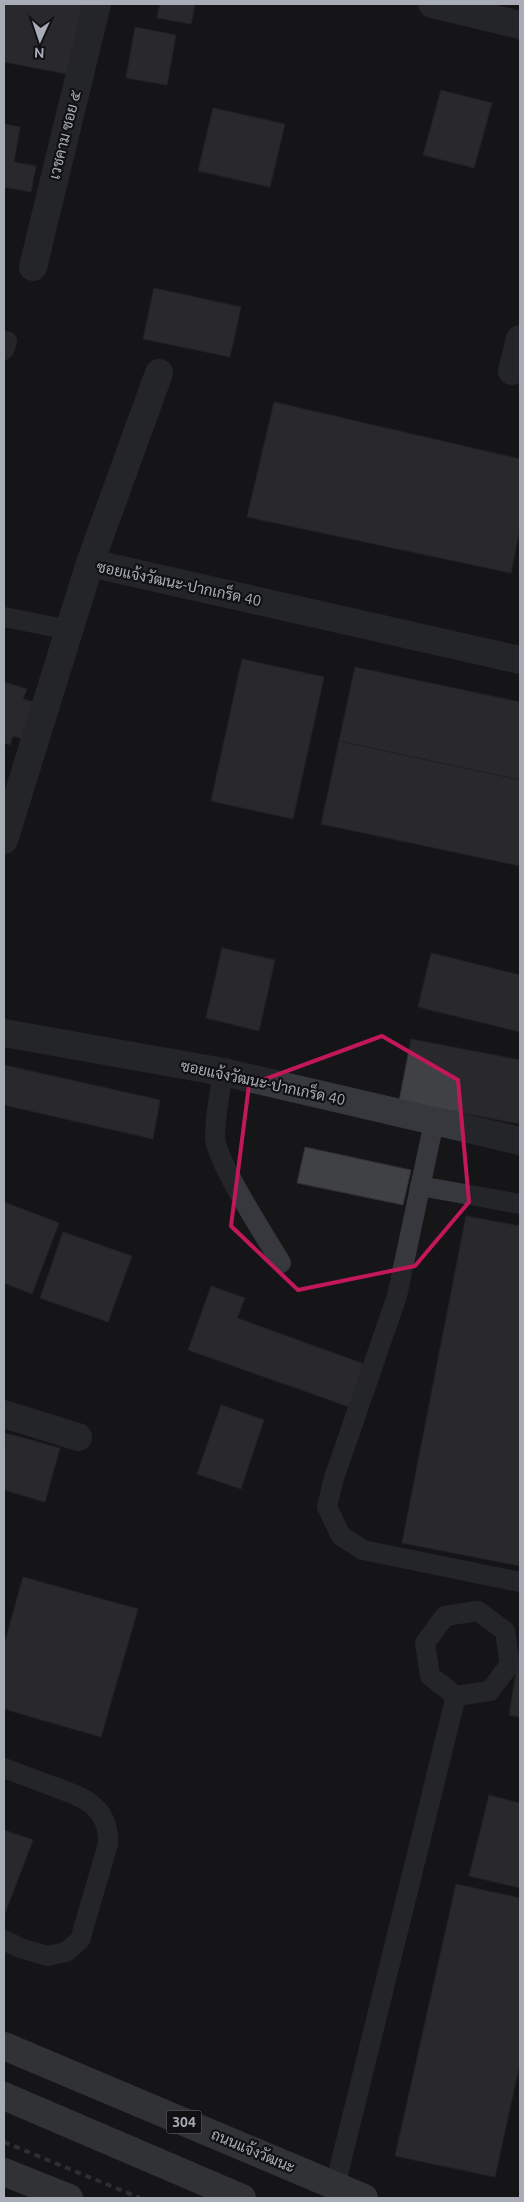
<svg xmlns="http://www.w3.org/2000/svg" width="524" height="2202" font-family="Ubuntu,Sarabun,sans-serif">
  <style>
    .building { fill: #404145; stroke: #303034 }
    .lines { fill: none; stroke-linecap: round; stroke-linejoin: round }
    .lane { stroke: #37383d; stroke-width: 20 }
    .street { stroke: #37383d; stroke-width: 28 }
    .primary { stroke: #53555c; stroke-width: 28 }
    .rail { stroke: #4a4c52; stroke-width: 4; stroke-dasharray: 6 5; stroke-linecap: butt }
    .marked { fill: none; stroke: #c2185b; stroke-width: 4; stroke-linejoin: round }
    .labels { text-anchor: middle; stroke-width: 4.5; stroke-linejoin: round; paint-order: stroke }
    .shield { fill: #111113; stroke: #7b7e86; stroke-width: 1 }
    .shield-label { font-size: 14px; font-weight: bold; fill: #a8adb8 }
    .street-label { font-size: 15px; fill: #a8adb8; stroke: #111113 }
  </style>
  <rect width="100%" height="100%" fill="#161618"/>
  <path class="building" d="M4,4h84l-16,71 -68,-13z
    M160,4h35l-4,20 -34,-6z
    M135,27l41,8 -9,50 -41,-7z
    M441,90l51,13 -18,65 -51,-13z
    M213,108l72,16 -15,63 -72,-16z
    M4,124l16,3 -6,35 22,4 -5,26 -27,-5z
    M154,288l87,19 -11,50 -87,-18z
    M274,402l246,57v69l-9,45 -264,-56z
    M242,659l82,18 -31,142 -82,-18z
    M355,667l165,35v78l-181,-39z
    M4,682l23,7 -4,10 11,3 -11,37 -10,-3 -3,9 -6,-2z
    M339,741l181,39v86l-199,-42z
    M222,948l53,12 -16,71 -53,-13z
    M431,953l89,22v57l-102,-25z
    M411,1039l109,21v64l-121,-23z
    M4,1065l156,35 -7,39 -149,-34z
    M305,1147l106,23 -8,35 -106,-22z
    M4,1202l55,21 -27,71 -28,-11z
    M466,1216l54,10v340l-118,-23z
    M63,1232l69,24 -24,66 -68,-24z
    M211,1286l34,12 -8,20 133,48 -15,43 -167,-59z
    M221,1405l43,15 -23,69 -44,-15z
    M5,1433l55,15 -15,54 -41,-12z
    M23,1577l115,32 -37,128 -97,-28v-64z
    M520,1647v70l-11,-2z
    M489,1795l31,8v85l-51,-12z
    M4,1830l29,10 -29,76z
    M456,1884l64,14v165l-25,114 -100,-21z"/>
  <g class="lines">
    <path class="lane" d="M4,350l3,-9
      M4,617l65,13
      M223,1072c-3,21 -8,44 -8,65 0,23 52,102 66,126
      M434,1122l-37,174 -63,182 -7,29 14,29 22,14 157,32
      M420,1186l100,18
      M478,1611l27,20 5,33 -20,27 -34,5 -26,-20 -5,-33 20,-27z
      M4,1768c16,6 32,12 48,18 30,11 58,20 56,58l-28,96 -14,12 -19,4 -27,-8 -16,-8
      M335,2186l121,-490"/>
    <path class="street" d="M432,4l88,21
      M33,267l64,-263
      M512,371l8,-32
      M90,563l69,-190
      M4,840l86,-277 430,97
      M4,1033l219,39 297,69
      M4,1414l74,23"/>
    <path class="primary" d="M4,2046l360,152
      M4,2096l238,102
      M4,2172l65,26"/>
    <path class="rail" d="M4,2142l136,56"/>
  </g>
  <path d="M0 0H524V2202H0ZM382,1036l76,44 11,122 -54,64 -117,24 -67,-64 18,-141z" fill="#161618" fill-opacity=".55" fill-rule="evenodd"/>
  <path class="marked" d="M382,1036l76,44 11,122 -54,64 -117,24 -67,-64 18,-141z"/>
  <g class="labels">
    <rect class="shield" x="166.5" y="2110.5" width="35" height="23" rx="4"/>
    <g class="shield-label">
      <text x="184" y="2127">304</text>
    </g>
    <g class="street-label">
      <text transform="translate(65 135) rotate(-76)" y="5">เวชคาม ซอย ๕</text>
      <text transform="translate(179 584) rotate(12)" y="5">ซอยแจ้งวัฒนะ-ปากเกร็ด 40</text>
      <text transform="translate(263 1083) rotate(12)" y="5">ซอยแจ้งวัฒนะ-ปากเกร็ด 40</text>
      <text transform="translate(253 2151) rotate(23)" y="5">ถนนแจ้งวัฒนะ</text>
    </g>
  </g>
  <rect width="524" height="2202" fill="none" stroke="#a8adb8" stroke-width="10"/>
  <g transform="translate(40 40) rotate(183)" stroke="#111113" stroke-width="4" paint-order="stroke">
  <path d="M0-4L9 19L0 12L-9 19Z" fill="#a8adb8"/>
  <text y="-8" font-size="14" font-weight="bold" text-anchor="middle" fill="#a8adb8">N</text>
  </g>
</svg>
